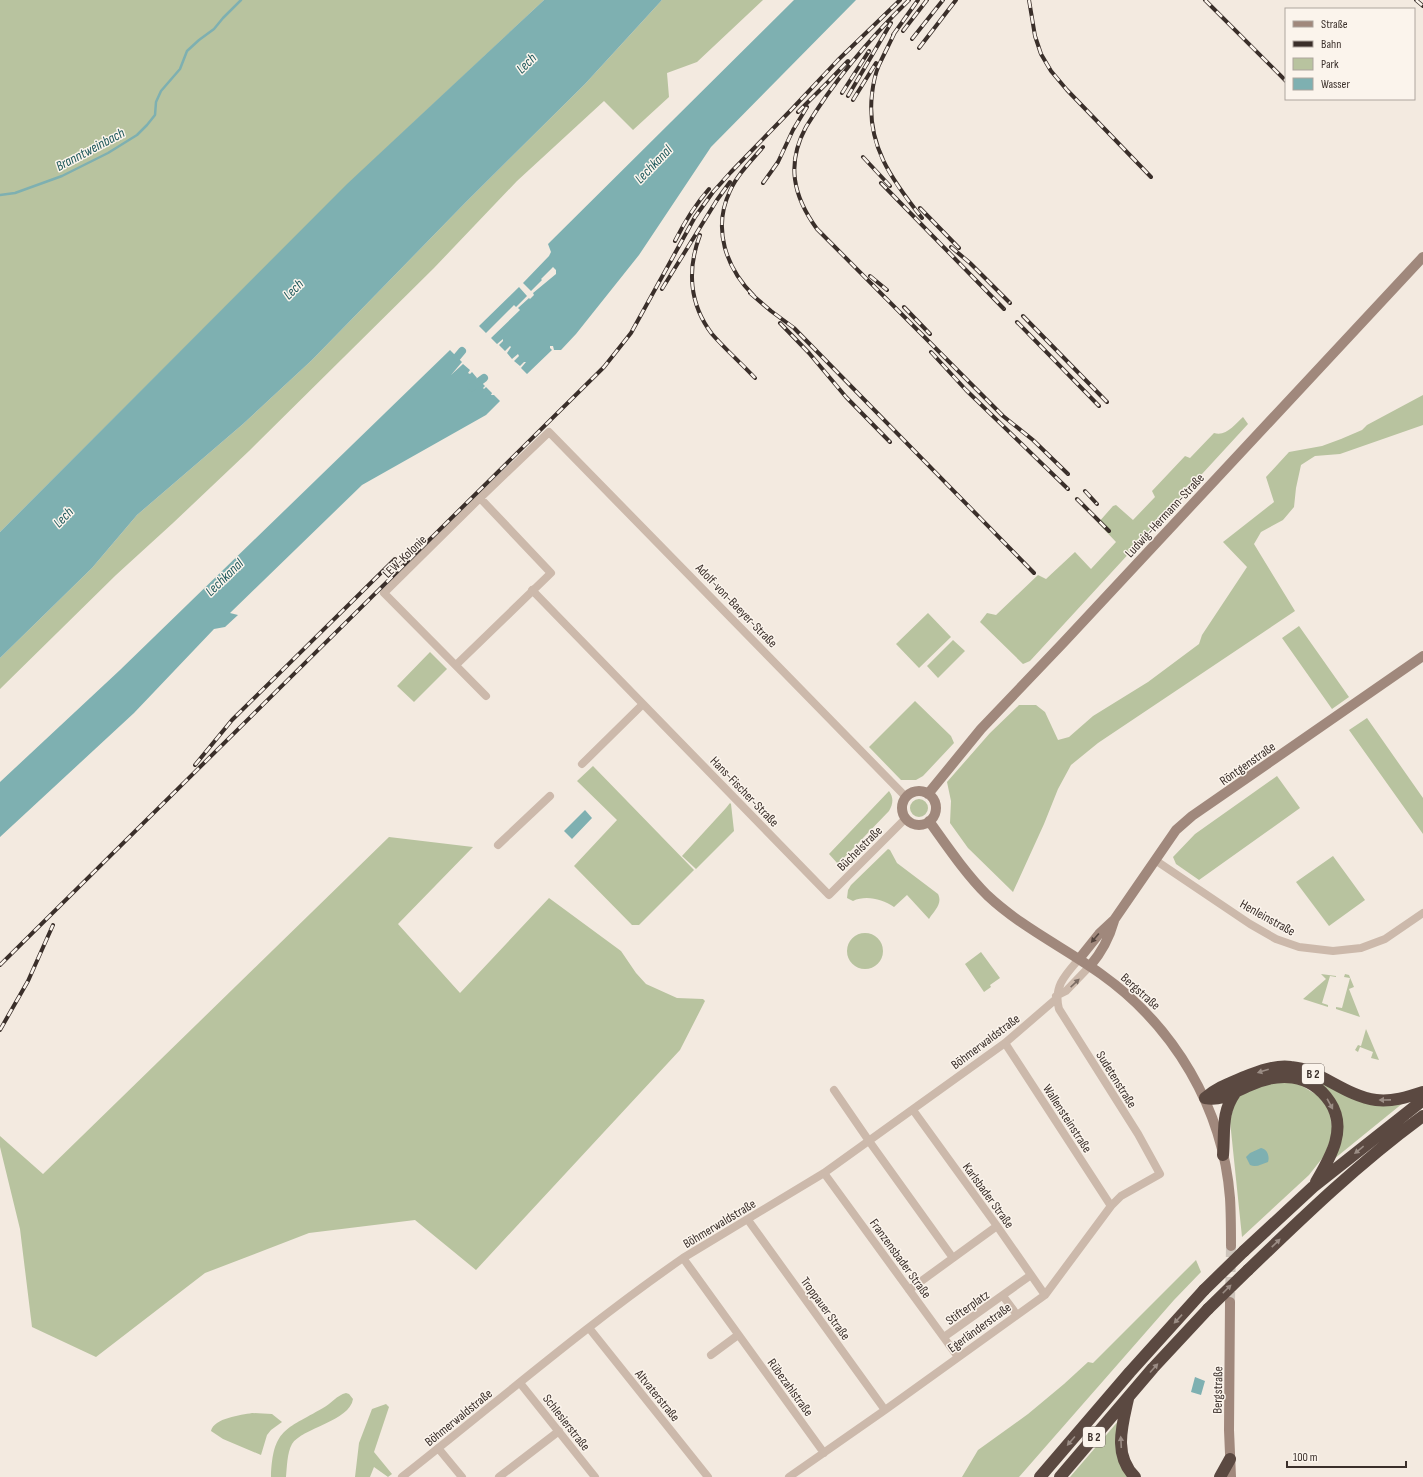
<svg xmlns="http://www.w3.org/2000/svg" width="1423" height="1477" font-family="'Sofia Sans Condensed',sans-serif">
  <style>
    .green { fill: #b8c39f }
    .water { fill: #7eb0b1 }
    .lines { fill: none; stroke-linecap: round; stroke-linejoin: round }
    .stream { stroke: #7eb0b1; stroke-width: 2.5 }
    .canal { stroke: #7eb0b1; stroke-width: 8 }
    .secondary-tunnel { stroke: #cec5bc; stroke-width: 10; stroke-dasharray: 10 5; stroke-linecap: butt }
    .street { stroke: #ccb9ab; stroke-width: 8 }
    .secondary { stroke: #a0887c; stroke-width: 10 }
    .highway { stroke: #5b4941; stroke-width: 12 }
    .rail-casing { stroke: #3a2f2a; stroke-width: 4 }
    .rail { stroke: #fbf4ec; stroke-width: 2.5; stroke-dasharray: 8; stroke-linecap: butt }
    .highway-bridge { stroke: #5b4941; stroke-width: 12 }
    .oneway { fill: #54453e }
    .oneway2 { fill: #7c6d64 }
    .oneway3 { fill: #9b8d85 }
    .labels { text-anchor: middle; stroke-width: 3; stroke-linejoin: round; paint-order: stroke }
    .shield { fill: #fbf4ec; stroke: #746a64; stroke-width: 1 }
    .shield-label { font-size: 12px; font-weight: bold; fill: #3a2f2a }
    .street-label { font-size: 13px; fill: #3a2f2a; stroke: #fbf4ec }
    .water-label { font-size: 14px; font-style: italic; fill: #1f595c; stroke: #fbf4ec }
  </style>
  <rect width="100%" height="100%" fill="#f3eae0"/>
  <path class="green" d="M0,0h544l-197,185 -347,347z
    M662,0h101l-66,62 -30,11 2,24 -36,33 -29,-29 -87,80 -83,87 -185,183 -76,72 -57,52 -116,114v-31l92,-90 45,-53 106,-91 69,-64 154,-158 119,-118z
    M1423,395v30l-83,29 -25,2 -14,9 -5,23 -2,19 -11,13 -22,12 -7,12 41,67 -197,132 -27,22 -13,24 -14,35 -31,68 -45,-44 -18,-25 1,-22 -4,-19 43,-49 29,-28h17l9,7 13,28 11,-3 24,-21 55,-34 51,-38 3,-9 45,-68 -24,-25 51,-40 -8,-25 23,-25 33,-6 19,-7 21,-9 5,-5z
    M1243,417l5,7 -218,237 -7,3 -43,-42 7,-9 9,2 42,-40 8,4 29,-27 16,17 25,-27 -18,-19 15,-17 3,-1 17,15 22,-23 -3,-6 33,-35 5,2 24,-25c12,4 21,-9 29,-16z
    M928,613l23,24 -32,31 -23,-24z
    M1299,626l50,71 -17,12 -50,-71z
    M953,640l12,11 -27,27 -11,-12z
    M430,652l17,17 -33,33 -17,-16z
    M915,701l36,35 3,7 -31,33 -7,4h-15l-32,-33z
    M1367,718l56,80v36l-74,-104z
    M593,766l101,104 -55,55h-7l-58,-59 43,-46 -40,-39z
    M1277,776l23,32 -101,72 -23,-16 -3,-7 22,-23z
    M889,791c5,7 4,13 0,20l-51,53 -9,-10z
    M910 808a9 9 0 1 1 18 0a9 9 0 1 1-18 0Z
    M730,803l1,1 3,27 -38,38 -14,-13 44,-48z
    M389,837l84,10 -75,77 62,69 89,-95 72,53 15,22 10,11 31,14 26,1 2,2 -25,49 -204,220 -61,-50 -106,13 -104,40 -109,84 -64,-30 -12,-98 -20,-82v-11l43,38z
    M888,849l2,1 7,13 41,31c5,10 -4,17 -9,25l-22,-24 -13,12c-12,-8 -28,-12 -41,-6l-6,-3 1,-8 3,-5z
    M1333,856l32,44 -36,26 -33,-44z
    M847 951a18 18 0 1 1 36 0a18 18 0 1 1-36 0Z
    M981,952l19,26 -10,7 1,2 -7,5 -19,-28z
    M1321,974l15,2v1l-6,-1 -8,27 6,2v2l-25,-8 23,-20z
    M1345,974l4,1 5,12 -5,2 11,28 -24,-8v-2l6,1 8,-30 -6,-1z
    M1366,1029l13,31 -8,-2 2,-6 -13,-5 -2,5 -3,-2 3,-5 3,1z
    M1278,1070l125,33 -69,56 6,-22 -25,-54z
    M1275,1081l22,2 20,12 10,11 3,9 2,13 -1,10 -7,18 -15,19 -67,62 -12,-116 5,-21 9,-7z
    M1196,1260l5,12 -27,28 -155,177h-57l16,-27 50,-36 36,-30 24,-22 5,1z
    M346,1393l3,1 4,5c-3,22 -51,29 -61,45 -5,9 -5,23 -6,33h-15c2,-48 14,-47 52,-69 8,-4 14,-13 23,-15z
    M386,1404l3,3 -15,45 18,22 -4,3 -14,-10 -4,10h-15l4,-34 13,-34z
    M252,1413l20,1 10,8 -11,8 -4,5 -6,20 -38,-16 -12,-8c3,-13 30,-16 41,-18z
    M1120,1419l9,58h-59z"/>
  <path class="water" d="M544,0h118l-77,84 -119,118 -154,158 -69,64 -106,91 -45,53 -92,90v-126l347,-348z
    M794,0h62l-145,147 -72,108 -63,79 -15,16h-7l-1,-4h-3v2l2,2 -25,24 -6,-6 5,-6h-2l-4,4 -6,-5 5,-5 -1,-2 -6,5 -5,-6 4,-6 -1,-1 -5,5 -6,-6 4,-4v-2l-6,5 -6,-6 29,-28 -2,-2 11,-10 1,1 4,-4 -1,-2 23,-19v-4l-3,-3 -12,12 1,1 -11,11 -8,-8 26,-27 2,-4 -3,-8z
    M519,287l8,9 -11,11 -2,-2 -28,28 -7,-7z
    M450,350l12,12 -11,13 12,-11 7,6 -2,3 2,1 2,-2 5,6 -1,2 1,1 2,-1 6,6 -2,2 1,1 2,-2 6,6 -1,2h3l6,6 -14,14 -124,70 -132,128 8,2 -13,12 -11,2 -80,84 -134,124v-55l120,-112z
    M585,810l7,8 -20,21 -8,-8z
    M1261,1148c6,1 9,8 7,14 -6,2 -12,6 -18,3l-4,-8 4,-4z
    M1195,1377l10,4 -4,14 -10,-3z"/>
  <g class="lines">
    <path class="stream" d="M0,195l15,-2 47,-17 46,-23 29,-18 10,-10 8,-10 1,-13 5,-11 19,-22 7,-18 12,-11 15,-11 9,-11 18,-18"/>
    <path class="canal" d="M457,357l5,-6
      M472,387l12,-9"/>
    <path class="secondary-tunnel" d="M1230,1302l1,-56"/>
    <path class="street" d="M480,498l69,-66 357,365
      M532,590l297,305 77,-77
      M456,665l95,-92 -71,-75 -96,95 102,103
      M582,764l61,-60
      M498,845l52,-49
      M1155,860l95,64 26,15 23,8 34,4 28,-3 24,-9 38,-26
      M1056,996l10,-5 24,-25
      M1005,1043l106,163
      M834,1090l35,51 84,117
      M913,1110l84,116 48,69
      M824,1173l134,184
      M748,1220l137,190
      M683,1258l141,195
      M909,1290l88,-64
      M1003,1296l14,19
      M589,1328l119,149
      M944,1337l87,-62
      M711,1355l27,-20
      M520,1383l75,94
      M438,1448l24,29
      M402,1477c93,-73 183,-151 281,-219l141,-85 181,-130 51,-44
      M499,1477l60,-46
      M789,1477l96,-67 160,-115 66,-89 10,-10 39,-22 -22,-40 -79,-125c-6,-22 6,-34 20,-50"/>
    <path class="secondary" d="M902 808a17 17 0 1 1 34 0a17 17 0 1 1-34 0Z
      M928,794l53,-65 82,-86 360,-386
      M929,821c18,25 36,52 58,74 34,32 76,52 114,79 73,52 122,134 129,224 1,16 1,32 1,48
      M1079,959l20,-25 15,-14 62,-90 16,-14 231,-160
      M1090,966c12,-14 19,-27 24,-45
      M1230,1302l-1,128 2,47"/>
    <path class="highway" d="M1205,1098c11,-10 25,-15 39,-21 15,-6 31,-12 47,-10 28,2 54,29 85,33 16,2 32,-3 47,-8
      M1205,1098c18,3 27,-5 43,-12 30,-14 62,-14 82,16 18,27 0,56 -14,80
      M1223,1155c2,-24 -2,-42 12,-62
      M1244,1251l69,-64 110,-87
      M1248,1270c56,-54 112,-108 175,-154
      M1128,1399c-6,27 -15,56 7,78
      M1040,1477l90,-105 74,-82
      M1060,1477l93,-109 55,-59
      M1220,1477l10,-18"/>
    <g class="rail-casing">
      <path id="rail" d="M909,0c-38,37 -75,81 -103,127 -20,37 -13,69 11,102l186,187 30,24 35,34
        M1029,0l6,36 6,18 10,17 16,19 84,87
        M1205,0l81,81
        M1416,0l7,6
        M903,31l24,-31
        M895,32c-5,11 -11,22 -16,33 -4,9 -6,20 -7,29 -6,51 20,86 50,124
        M893,35l25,-35
        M912,39l31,-39
        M919,48l37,-48
        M829,81l19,-20
        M842,93l27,-42
        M848,96l43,-73
        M853,100l23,-37
        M798,112l34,-34
        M863,157l27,29
        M763,183l15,-21 15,-32 14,-23
        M881,183l123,126
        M920,208l39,40
        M700,235c-13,34 -11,69 12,99 13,15 29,29 43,44
        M675,241c9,-18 20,-36 34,-52
        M951,247l19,16 40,40
        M870,276l17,14
        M662,289l55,-89 13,-18
        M750,293l21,18 23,17 240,245
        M754,296c-28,-28 -42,-67 -24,-105 7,-16 21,-30 33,-44
        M904,307l26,27
        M1023,316l84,86
        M1017,322l82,84
        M780,323l29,30 37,44 44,45
        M931,352l35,38 102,99
        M1085,491l12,13
        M1077,499l32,32
        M195,765l37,-45 163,-161
        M0,965l604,-598 27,-34 64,-116 18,-25 18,-20 61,-63 46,-49 62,-60
        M0,1030l28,-49 25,-56"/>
    </g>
    <use href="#rail" class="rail"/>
    <path class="highway-bridge" d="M1204,1290l40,-39
      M1208,1309l40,-39"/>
  </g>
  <defs><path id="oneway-solid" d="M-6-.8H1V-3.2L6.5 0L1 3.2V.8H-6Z"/></defs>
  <use class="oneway" href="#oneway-solid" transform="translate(1095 938) rotate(130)"/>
  <use class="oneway2" href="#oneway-solid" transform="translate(1075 983) rotate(-43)"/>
  <g class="oneway3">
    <use href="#oneway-solid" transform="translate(1263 1071) rotate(163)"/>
    <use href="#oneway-solid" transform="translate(1385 1100) rotate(179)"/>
    <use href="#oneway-solid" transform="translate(1330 1104) rotate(61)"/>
    <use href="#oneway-solid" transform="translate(1359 1150) rotate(141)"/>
    <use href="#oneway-solid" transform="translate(1276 1243) rotate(-44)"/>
    <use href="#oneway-solid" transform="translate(1227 1289) rotate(-45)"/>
    <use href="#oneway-solid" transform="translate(1178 1319) rotate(133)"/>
    <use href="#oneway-solid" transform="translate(1154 1368) rotate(-48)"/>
    <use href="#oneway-solid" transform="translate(1071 1441) rotate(131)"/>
    <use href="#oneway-solid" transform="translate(1121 1442) rotate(-93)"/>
  </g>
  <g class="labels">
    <g class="shield">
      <rect x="1302" y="1064" width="22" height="20" rx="3"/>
      <rect x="1083" y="1427" width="22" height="20" rx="3"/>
    </g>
    <g class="shield-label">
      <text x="1313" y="1078">B 2</text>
      <text x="1094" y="1441">B 2</text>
    </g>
    <g class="street-label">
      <text transform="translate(1164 515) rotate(-47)" y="5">Ludwig-Hermann-Straße</text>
      <text transform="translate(404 556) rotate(-44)" y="5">LEW-Kolonie</text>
      <text transform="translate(737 605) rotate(46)" y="5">Adolf-von-Baeyer-Straße</text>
      <text transform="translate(1247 763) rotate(-35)" y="5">Röntgenstraße</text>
      <text transform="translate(745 791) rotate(46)" y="5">Hans-Fischer-Straße</text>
      <text transform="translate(859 848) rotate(-45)" y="5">Büchelstraße</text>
      <text transform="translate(1268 917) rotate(29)" y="5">Henleinstraße</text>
      <text transform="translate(1141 991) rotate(42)" y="5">Bergstraße</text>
      <text transform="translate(985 1041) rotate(-37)" y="5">Böhmerwaldstraße</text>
      <text transform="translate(1117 1079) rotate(58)" y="5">Sudetenstraße</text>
      <text transform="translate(1068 1118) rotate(57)" y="5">Wallensteinstraße</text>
      <text transform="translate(989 1195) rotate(54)" y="5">Karlsbader Straße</text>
      <text transform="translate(719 1223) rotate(-31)" y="5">Böhmerwaldstraße</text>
      <text transform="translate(901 1258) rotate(54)" y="5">Franzensbader Straße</text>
      <text transform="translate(967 1307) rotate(-35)" y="5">Stifterplatz</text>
      <text transform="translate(826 1308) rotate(54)" y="5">Troppauer Straße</text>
      <text transform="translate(979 1327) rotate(-36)" y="5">Egerländerstraße</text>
      <text transform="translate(791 1387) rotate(54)" y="5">Rübezahlstraße</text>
      <text transform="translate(1217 1390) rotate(-89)" y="5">Bergstraße</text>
      <text transform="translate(658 1395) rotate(51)" y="5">Altvaterstraße</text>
      <text transform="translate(458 1417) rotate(-39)" y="5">Böhmerwaldstraße</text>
      <text transform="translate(567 1422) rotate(52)" y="5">Schlesierstraße</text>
    </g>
    <g class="water-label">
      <text transform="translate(526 63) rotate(-44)" y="5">Lech</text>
      <text transform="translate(90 149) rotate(-28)" y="5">Branntweinbach</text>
      <text transform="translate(653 164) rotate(-46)" y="5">Lechkanal</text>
      <text transform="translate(293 289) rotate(-44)" y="5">Lech</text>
      <text transform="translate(63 517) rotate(-46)" y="5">Lech</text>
      <text transform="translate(224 577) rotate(-44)" y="5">Lechkanal</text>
    </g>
  </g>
  <rect x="1285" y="8" width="130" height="92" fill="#fbf4ec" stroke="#aea59e"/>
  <rect x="1293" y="21" width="20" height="6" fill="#a0887c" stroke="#aea59e"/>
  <text x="1321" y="28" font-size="12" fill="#3a2f2a">Straße</text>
  <rect x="1293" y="41" width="20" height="6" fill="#3a2f2a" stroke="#aea59e"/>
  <text x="1321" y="48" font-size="12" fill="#3a2f2a">Bahn</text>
  <rect x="1293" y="58" width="20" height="12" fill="#b8c39f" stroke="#aea59e"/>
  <text x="1321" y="68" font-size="12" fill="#3a2f2a">Park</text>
  <rect x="1293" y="78" width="20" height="12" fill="#7eb0b1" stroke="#aea59e"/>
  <text x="1321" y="88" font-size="12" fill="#3a2f2a">Wasser</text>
  <path d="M1287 1461v6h119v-6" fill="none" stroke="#3a2f2a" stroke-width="2"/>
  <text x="1293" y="1461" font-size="12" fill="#3a2f2a" stroke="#fbf4ec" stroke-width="3" paint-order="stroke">100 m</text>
</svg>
